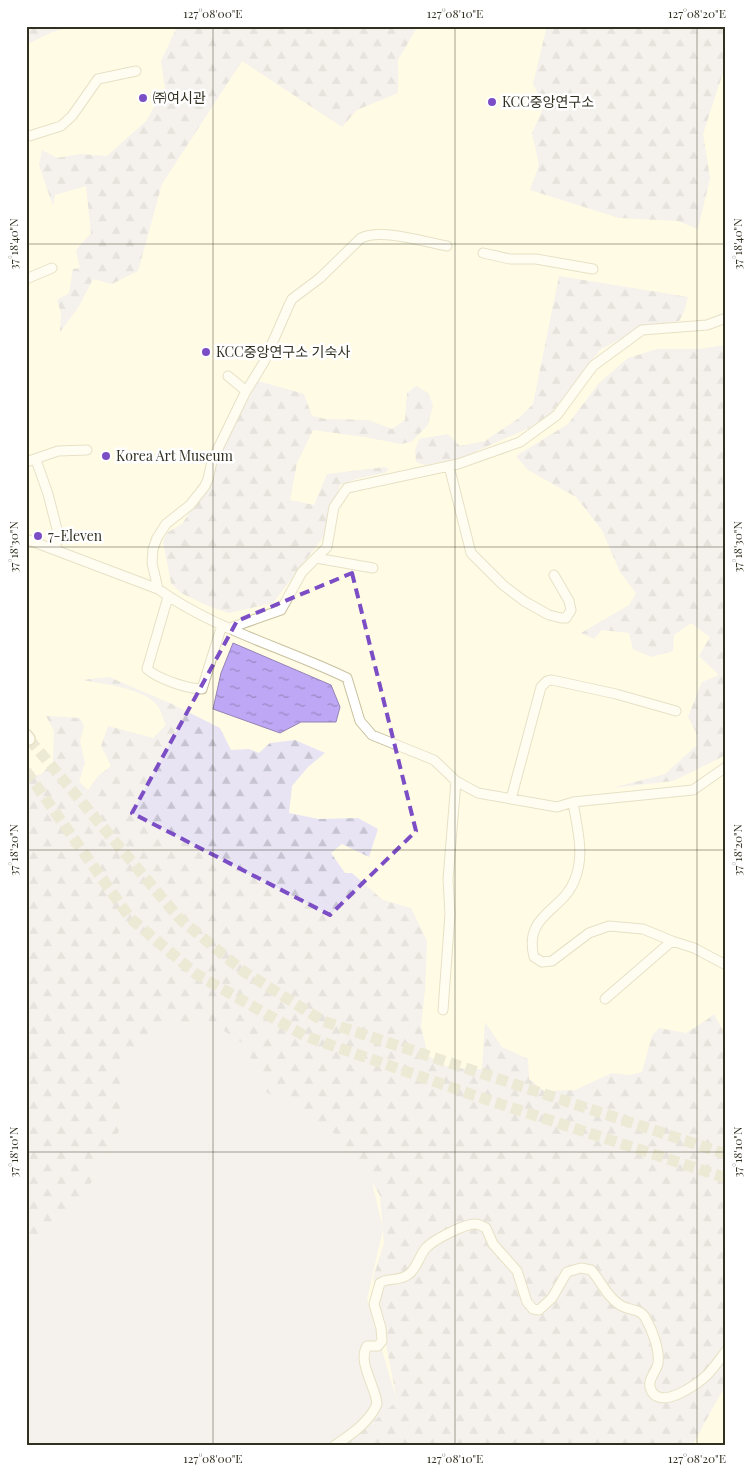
<svg xmlns="http://www.w3.org/2000/svg" width="752" height="1472" font-family="'Playfair Display','Noto Sans KR',serif">
  <style>
    .green { fill: #e8e4f4 }
    .forest { fill: url(#forest-firs) }
    .water { fill: url(#water-ripples); stroke: #9483b5 }
    .lines { fill: none; stroke-linecap: round; stroke-linejoin: round }
    .major-tunnel { stroke: #d6d2be; stroke-width: 11; stroke-dasharray: 11 5.5; stroke-linecap: butt }
    .minor-casing { stroke: #c8c19e; stroke-width: 11 }
    .major-casing { stroke: #c8c19e; stroke-width: 14 }
    .minor { stroke: #fff; stroke-width: 9 }
    .major { stroke: #fff; stroke-width: 11 }
    .marked { fill: none; stroke: #7c4ec6; stroke-width: 4; stroke-dasharray: 10 6; stroke-linejoin: round }
    .ticks { fill: none; stroke: #323021; stroke-width: 1; stroke-opacity: 0.45 }
    .poi-dot { fill: #7c4ec6; stroke: #fff; stroke-width: 2 }
    .labels { text-anchor: middle; stroke-width: 5; stroke-linejoin: round; paint-order: stroke }
    .poi-label { font-size: 14px; fill: #323021; stroke: #fff; text-anchor: start }
    .neatline { fill: none; stroke: #323021; stroke-width: 2 }
    .ticks-label { font-size: 12px; text-anchor: middle; fill: #323021 }
  </style>
  <defs>
    <pattern id="forest-firs" width="22" height="20" patternUnits="userSpaceOnUse" patternTransform="scale(1.25)"><rect width="22" height="20" fill="#e8e4f4"/><path d="M5 1l3.5 6h-7zM16 11l3.5 6h-7z" fill="#c7c4d1"/></pattern>
    <pattern id="water-ripples" width="26" height="14" patternUnits="userSpaceOnUse" patternTransform="scale(1.25)"><rect width="26" height="14" fill="#bea7f4"/><path d="M2 4q2-2 4 0t4 0M15 11q2-2 4 0t4 0" fill="none" stroke="#9b88c5"/></pattern>
  </defs>
  <rect width="100%" height="100%" fill="#fffbe5"/>
  <path class="green" d="M207,1020l37,24 22,48 71,43 35,47 11,47 -16,70 30,102 -52,45h-319v-188l59,-64 34,-63 4,-61 29,-41z"/>
  <path class="forest" d="M26,26h44l-20,7 -24,12z
    M180,26h238l-20,34v33l-41,17 -15,17 -100,-66 -80,123 -24,87 -26,13 -19,-5 -15,29 -18,24 1,-19 -4,-13 12,-7 4,-24 7,-1 -4,-18 15,-17 -5,-47 -31,9 -2,11 -14,-41 3,-15 15,8 23,-4 27,2 39,-35 19,-33 -4,-27 15,-32z
    M547,26h179v46l-3,1 -20,61 7,44 -12,51 -20,-8 -59,-3 -89,-28 9,-25 -7,-32 12,-27 -11,-22z
    M559,276l129,21 -4,15 -5,9 -24,3 -25,10 -30,16 -49,63 -22,15 -66,29 -38,8 -9,-3 -1,-11 4,-12 29,-5 12,12 25,-5 34,-23 14,-14z
    M726,345v410l-53,26 -61,7 53,-14 32,-29 -1,-13 -8,-15 14,-35 17,-7 -20,-19 11,-19 -19,-14 -17,12 -1,16 -22,6 -18,-8 -4,-16 -27,-3 -8,9 -13,-6 48,-28 7,-12 -16,-21 -18,-42 -26,-33 -48,-27 -12,-14 52,-32 31,-41 29,-25 29,-9h42z
    M258,381l46,13 8,22 14,3 42,1 24,9 13,-9 2,-27 9,-7 12,7 5,12 -5,20 -17,17 -10,2 -36,-7 -52,-7 -16,33 -7,37 24,5 13,-31 58,-7 4,2 -4,4 -26,5 -19,7 -15,50 -52,68 -44,10 -18,-6 -30,-14 -10,-10 -8,-42 5,-9 14,-8 29,-44 8,-26z
    M109,677l63,27 48,24 11,22 18,-1 10,4 11,-10 25,-3 30,13 -17,14 -16,19 -3,27 30,6 39,-1 20,11 -9,28 -27,-13 -11,9 14,20h7l31,27 28,8 16,33 -2,49 -4,36 7,30 22,12 32,1 3,-47 17,25 26,12 1,20 15,12 31,-1 37,-17 17,2 13,-3 10,-36 7,-8 27,5 19,-12 9,-7 12,22v348l-34,62h-347l52,-45 -24,-123 11,-35 -4,-47 -8,-14 -35,-47 -71,-43 -22,-48 -37,-24 -55,9 -29,41 -4,61 -34,63 -59,64v-479l15,-5 12,-11 1,-32 -8,-15 34,2 4,8 -4,15 5,22 -6,19 9,8 10,-14 13,-10 -10,-20 7,-20 45,12 13,-13c-3,-6 -5,-16 -10,-21 -13,-16 -56,-21 -75,-24z"/>
  <path class="water" d="M233,643l98,42 9,22 -4,15h-35l-21,11 -67,-24 8,-36z"/>
  <g class="lines">
    <path class="major-tunnel" d="M29,739l150,179 64,53 80,50 403,133
      M26,771l104,147 66,56 109,62 171,60 250,82"/>
    <g class="minor-casing">
      <path id="minor" d="M26,137l35,-11 11,-10 26,-37 38,-8
        M483,253l27,6h26l57,10
        M26,279l26,-11
        M228,376l18,15
        M36,460l12,34 9,35 -1,20
        M26,462l32,-11 29,-1
        M449,466l22,87 32,32 21,16 25,14 12,3h5l5,-8 -2,-9 -15,-26
        M26,539l132,50c57,41 127,59 189,89l13,43 12,14 62,25 22,21 22,12 79,14 16,-5 120,-12 33,-23
        M316,558l57,10
        M158,589l-6,-26 1,-14 4,-11 9,-14 24,-19 15,-19 3,-7 4,-18 33,-68 19,-31 25,-57 3,-6 28,-21 41,-40c21,-10 63,4 86,8
        M168,597l-21,72c11,10 41,20 55,20l20,-64
        M230,628l51,-18 21,-38 25,-25 7,-40 13,-19 111,-24 62,-22 37,-27 36,-49 49,-36 65,-5 19,-7
        M511,799l30,-112 6,-6 5,-1 64,14 60,17
        M573,802c4,26 12,52 2,77 -11,32 -52,35 -41,78l8,5 10,-1 37,-28 20,-7 34,3 29,12 22,7 32,17
        M605,999l67,-58
        M443,1010l7,-96 -2,-35 8,-98
        M334,1446c16,-11 35,-23 43,-42 -1,-17 -20,-42 -10,-58h11l4,-5 -1,-13 -7,-24 6,-21c8,-6 20,-1 29,-9 8,-6 10,-18 17,-26 7,-8 38,-24 49,-24 4,0 7,2 11,4l7,16 24,27 10,31 6,7 6,1 13,-12 15,-26 14,-4 10,2c11,12 15,26 29,35 9,6 21,3 26,14 6,11 14,31 12,44 -1,8 -10,15 -8,24 7,26 47,-2 57,-12 7,-7 13,-16 19,-24"/>
    </g>
    <g class="major-casing">
      <path id="major" d="M26,735l3,4"/>
    </g>
    <use href="#minor" class="minor"/>
    <use href="#major" class="major"/>
  </g>
  <path d="M0 0H752V1472H0ZM352,573l64,258 -86,84 -198,-102 105,-192z" fill="#fffbe5" fill-opacity=".55" fill-rule="evenodd"/>
  <path class="marked" d="M352,573l64,258 -86,84 -198,-102 105,-192z"/>
  <path class="ticks" d="M213,26v1420M455,26v1420M697,26v1420M26,244h700M26,547h700M26,850h700M26,1152h700"/>
  <g class="poi-dot">
    <circle cx="143" cy="98" r="5"/>
    <circle cx="492" cy="102" r="5"/>
    <circle cx="206" cy="352" r="5"/>
    <circle cx="106" cy="456" r="5"/>
    <circle cx="38" cy="536" r="5"/>
  </g>
  <g class="labels">
    <g class="poi-label">
      <text x="153" y="103">㈜여시관</text>
      <text x="502" y="107">KCC중앙연구소</text>
      <text x="216" y="357">KCC중앙연구소 기숙사</text>
      <text x="116" y="461">Korea Art Museum</text>
      <text x="48" y="541">7-Eleven</text>
    </g>
  </g>
  <rect width="752" height="1472" fill="none" stroke="#ffffff" stroke-width="55"/>
  <rect x="28" y="28" width="696" height="1416" class="neatline"/>
  <g class="ticks-label">
    <text x="213" y="18">127°08'00"E</text>
    <text x="455" y="18">127°08'10"E</text>
    <text x="697" y="18">127°08'20"E</text>
    <text transform="translate(14 244) rotate(-90)" y="4">37°18'40"N</text>
    <text transform="translate(738 244) rotate(-90)" y="4">37°18'40"N</text>
    <text transform="translate(14 547) rotate(-90)" y="4">37°18'30"N</text>
    <text transform="translate(738 547) rotate(-90)" y="4">37°18'30"N</text>
    <text transform="translate(14 850) rotate(-90)" y="4">37°18'20"N</text>
    <text transform="translate(738 850) rotate(-90)" y="4">37°18'20"N</text>
    <text transform="translate(14 1152) rotate(-90)" y="4">37°18'10"N</text>
    <text transform="translate(738 1152) rotate(-90)" y="4">37°18'10"N</text>
    <text x="213" y="1463">127°08'00"E</text>
    <text x="455" y="1463">127°08'10"E</text>
    <text x="697" y="1463">127°08'20"E</text>
  </g>
</svg>
